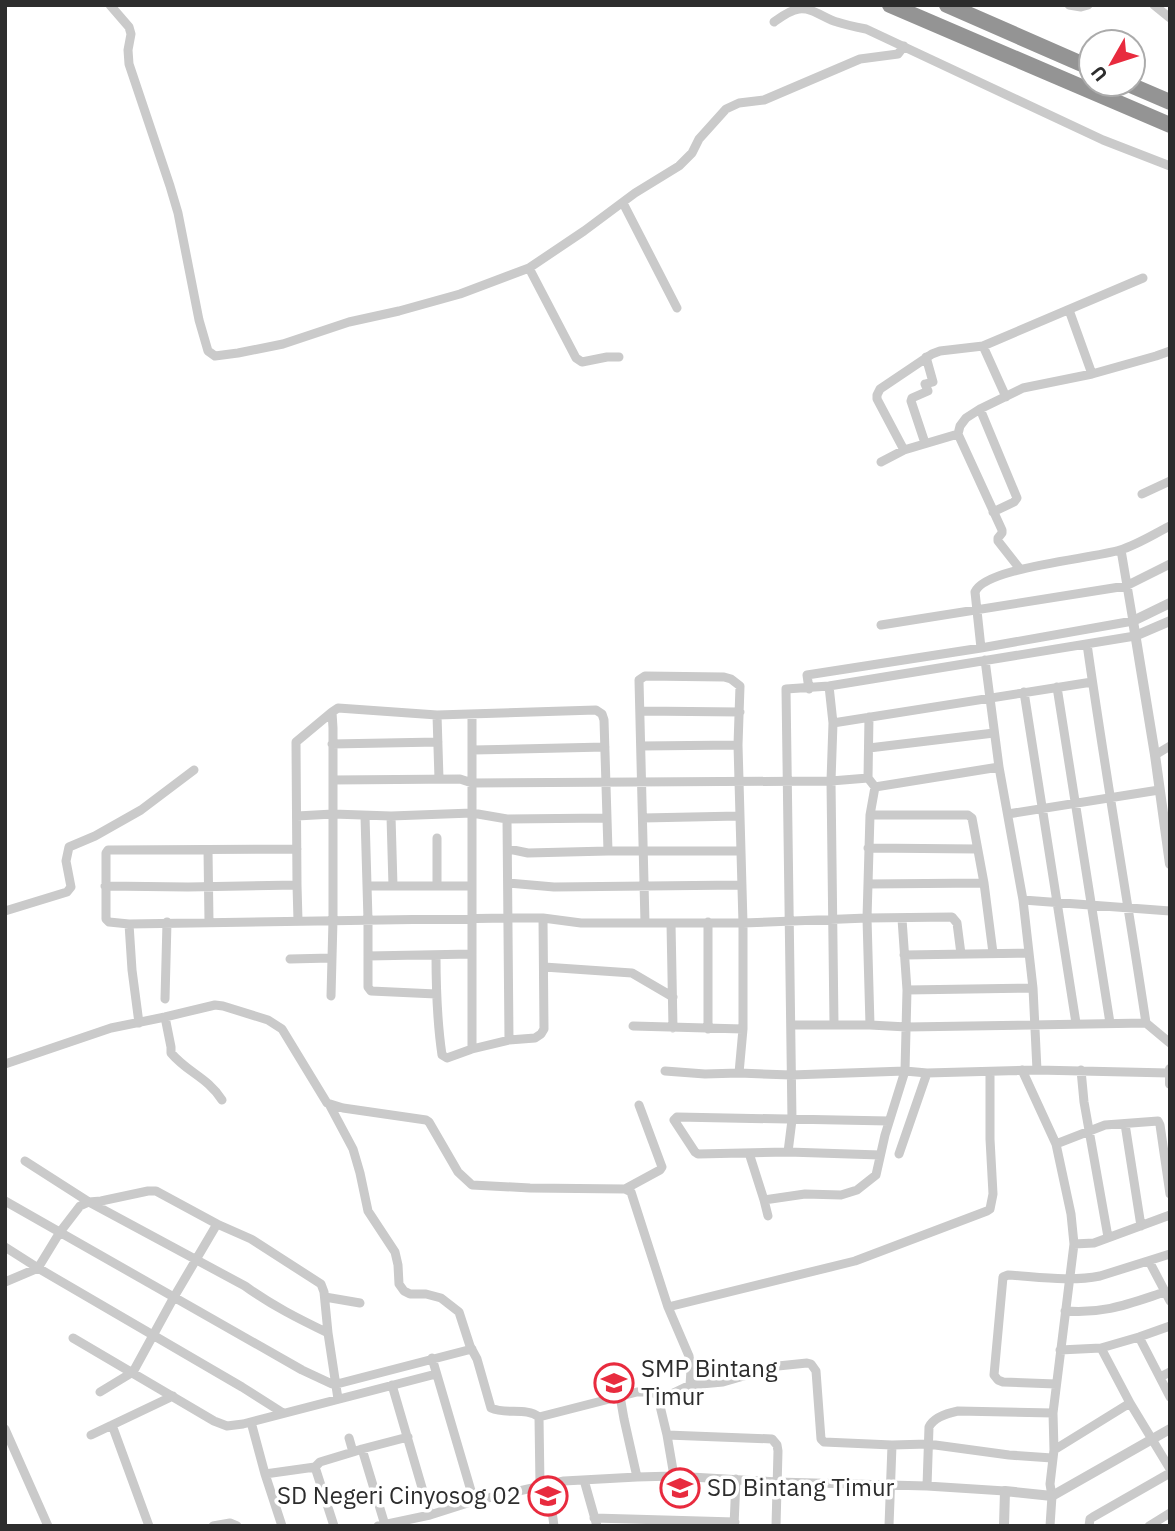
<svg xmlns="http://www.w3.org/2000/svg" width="1175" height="1531" font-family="'IBM Plex Sans',sans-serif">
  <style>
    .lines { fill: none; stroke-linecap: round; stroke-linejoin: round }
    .minor { stroke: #cacaca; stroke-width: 9 }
    .tertiary { stroke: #cacaca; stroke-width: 10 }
    .motorway { stroke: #949494; stroke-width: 16 }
    .labels { text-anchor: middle; stroke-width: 7; stroke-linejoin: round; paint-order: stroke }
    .poi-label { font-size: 24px; fill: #2d2d2d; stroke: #fff; text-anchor: start }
  </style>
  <rect width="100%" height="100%" fill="#fff"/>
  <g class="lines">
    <path class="minor" d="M110,5l19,22 2,7 -3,16 1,14 41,122 8,27 21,107 9,31 7,5 23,-3 45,-9 66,-22 50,-11 61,-17 69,-26 55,-37 51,-38 44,-27 13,-13 7,-14 27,-30 13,-6 25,-3 96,-41 38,-5 6,-8
      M1069,5l12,2 7,-2
      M1154,5l16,13
      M774,22c7,-5 16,-12 25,-13 13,-2 26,10 38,13 9,3 19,5 29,7l237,111 67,26
      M623,203l54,105
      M529,268l47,90 6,4 25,-5h12
      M1069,310l23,64
      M983,346l23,51
      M980,409l37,89 -3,4 -21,10
      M958,434l44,96v3l-4,5v3l22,28
      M925,443l-14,-42 1,-3 16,-7 -3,-7 8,-2 -7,-25
      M904,450l-27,-51v-4l3,-6 52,-35 8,-3 43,-5 160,-68
      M881,462l23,-12 54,-16 2,-8 6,-8 14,-9 43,-21 69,-14 64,-18 14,-5
      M1142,494l28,-13
      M881,625l245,-39 44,-22
      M1087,644c18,127 40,253 59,379
      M981,648l-6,-56c10,-25 117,-33 145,-42 17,-5 34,-16 50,-24
      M985,660l14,107 24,133 10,88 4,82
      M829,686l4,37 -2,58 3,243
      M1057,687l53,336
      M809,689l-2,-14 174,-27 152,-27 -12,-71
      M1024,692l52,331
      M640,711l100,1
      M437,715l2,64
      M869,717l-1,61 7,9 -5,28 -3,103 3,107
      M833,723l259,-41
      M332,744l106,-2
      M641,746l97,-1
      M869,748l125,-15
      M473,750l132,-3
      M1155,755l15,-9
      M333,780l127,-1 12,4 359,-2 37,-3
      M875,787l124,-20
      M1008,814l151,-24
      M870,815h98l4,3 12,65 9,70
      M297,816l36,-2 58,2 81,-3 35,6 100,-1
      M365,816l3,104v67l3,4 65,3
      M391,816l2,70
      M643,818l96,-2
      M507,819l2,221
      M437,838v47
      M868,848l109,1
      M297,849l-189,1 -2,3v66l3,3 20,2 379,-6h35l38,5h162l124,-5 85,-1 5,6 4,31
      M508,849l20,4 80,-2h133
      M208,850l1,72
      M508,883l46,4 187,-2
      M868,884l116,-1
      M105,886l83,1 109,-2
      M367,886h105
      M1023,900l147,11
      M5,911l62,-19 4,-5 -5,-26 3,-14 26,-11 46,-26 53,-40
      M298,921l-1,-36 -1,-143 36,-30
      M645,923l-6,-243 6,-4 79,1 7,2 9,7 -2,59 5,178v106l-4,44
      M671,923l2,105
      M129,924l3,46 7,53
      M436,955c0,33 1,66 6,100l5,3 25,-9 37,-9 26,-2 6,-4 3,-5 -1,-111
      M904,955l125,-2
      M368,956l104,-2
      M290,959l41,-1
      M544,967l88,6 41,24
      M907,990l126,-2
      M331,996l2,-76v-192l-1,-16 6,-4 99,7 159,-5 6,4 2,6 4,131
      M165,999l2,-77
      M165,1017l6,30v6c17,20 36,24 51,47
      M791,1025h79l37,2 239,-4 24,20
      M633,1026l110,3
      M708,1029v-107
      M472,1049v-335
      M5,1064l106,-36 54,-11 50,-12 8,1 45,14 14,9 45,74 16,5 83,12 3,2 29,50 14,13 58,3 95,1 6,3 37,115 21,49 2,14 -1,15
      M1022,1070l34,74 15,70 3,30 -21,169 1,37 -4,34 2,12 -2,30
      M1081,1070l3,32 24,135
      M665,1071l40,3 34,-1 52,2 114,-4 22,2 110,-3 132,3
      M329,1104l24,45 7,24 8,38 27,41 3,13 1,19 5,7 6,3h16l15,4 18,14 11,34 7,13 14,49c15,7 35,-1 48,9l98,-25h15l11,6
      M1125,1124l16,102
      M1056,1144l49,-19 53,-4 2,4 10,69
      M788,1152l4,-32 -6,-431 43,-3 306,-50
      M749,1153l15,47 41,-6 36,1 16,-5 19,-15 9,-40 20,-64 2,-81 -5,-71
      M899,1154l28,-81
      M880,1155l-92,-3 -90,2 -3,-2 -21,-32 3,-3 212,4
      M25,1161l64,41 156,84c26,19 54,33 83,47
      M625,1189l35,-19 2,-3 -23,-62
      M764,1200l4,16
      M5,1201l297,169 30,14h5l135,-35
      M1074,1244l20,-1 76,-28
      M5,1247l33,21 204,119 41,26
      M1149,1261l21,40
      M5,1282l33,-14 22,-36 20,-26 9,-4 12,-1 47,-10h8l61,33 34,15 70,45 3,8 4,41 10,66
      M325,1297l35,6
      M668,1307l187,-46 132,-50 3,-2 3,-15 -3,-55v-67
      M1065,1311c40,3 63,-7 100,-19
      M1139,1337l31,60
      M73,1338l141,83 13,5 16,-2 193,-50
      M1101,1348l29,55 40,66
      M1060,1350l41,-2 38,-11 31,-11
      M432,1358l42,143
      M1160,1377l10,-5
      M1056,1384l-53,-2 -5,-2 -4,-5 9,-98 5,-2c31,2 62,7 92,1l70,-22
      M392,1385l38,130
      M100,1392l33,-20 41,-75 43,-73
      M620,1396l4,23 13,58
      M663,1398l27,-13 33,-3 55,-16 29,-3 4,1 5,7 5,68 3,3 68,3 36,-1 81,11 43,3
      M663,1398l-3,8 7,29
      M539,1417l1,69
      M251,1422l14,52 17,52
      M112,1425l37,101
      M5,1429l43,97
      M91,1435l82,-39
      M349,1438l4,14 9,-3 23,76
      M362,1449l46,-12
      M1054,1450l76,-47
      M265,1474l50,-7
      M674,1476l-7,-41 105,4 5,6 1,6 -2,75
      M584,1480l13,46
      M544,1486l8,25 2,15
      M927,1486l2,-59c5,-10 19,-14 29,-16l95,2
      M594,1518l141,4
      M213,1526l17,-3 7,3
      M334,1526l-19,-59 5,-5 33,-10
      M378,1526l52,-11 44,-14 90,-20 73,-4 37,-1 103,6 150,4 78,5
      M734,1526l2,-47
      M889,1526l3,-81
      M1089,1526l1,-7 3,-2 77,-44
      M1149,1526l21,-13"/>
    <path class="tertiary" d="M1170,603l-37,18 22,134 15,109
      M1135,636l35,-15
      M1170,1069v15
      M1004,1526l1,-35 47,5 118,-67"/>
    <path class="motorway" d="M890,5l280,120
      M947,5l144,63
      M1128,84l42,18"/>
  </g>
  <defs>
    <g id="school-ring" transform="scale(2.0125)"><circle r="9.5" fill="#fff" stroke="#e82b3e" stroke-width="1.5"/><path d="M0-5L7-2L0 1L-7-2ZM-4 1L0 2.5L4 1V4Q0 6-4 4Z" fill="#e82b3e"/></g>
  </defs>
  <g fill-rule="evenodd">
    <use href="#school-ring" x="614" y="1383"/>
    <use href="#school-ring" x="680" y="1488"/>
    <use href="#school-ring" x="548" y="1496"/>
  </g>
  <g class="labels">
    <g class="poi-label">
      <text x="641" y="1377">SMP Bintang<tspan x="641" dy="28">Timur</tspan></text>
      <text x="707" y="1496">SD Bintang Timur</text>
      <text x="521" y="1504" text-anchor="end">SD Negeri Cinyosog 02</text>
    </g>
  </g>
  <rect width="1175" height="1531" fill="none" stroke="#2d2d2d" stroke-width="14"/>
  <g transform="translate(1112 63) rotate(231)"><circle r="33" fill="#ffffff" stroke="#ababab" stroke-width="2"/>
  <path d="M0-5L12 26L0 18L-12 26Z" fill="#e82b3e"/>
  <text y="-10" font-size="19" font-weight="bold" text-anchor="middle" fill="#2d2d2d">U</text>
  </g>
</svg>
